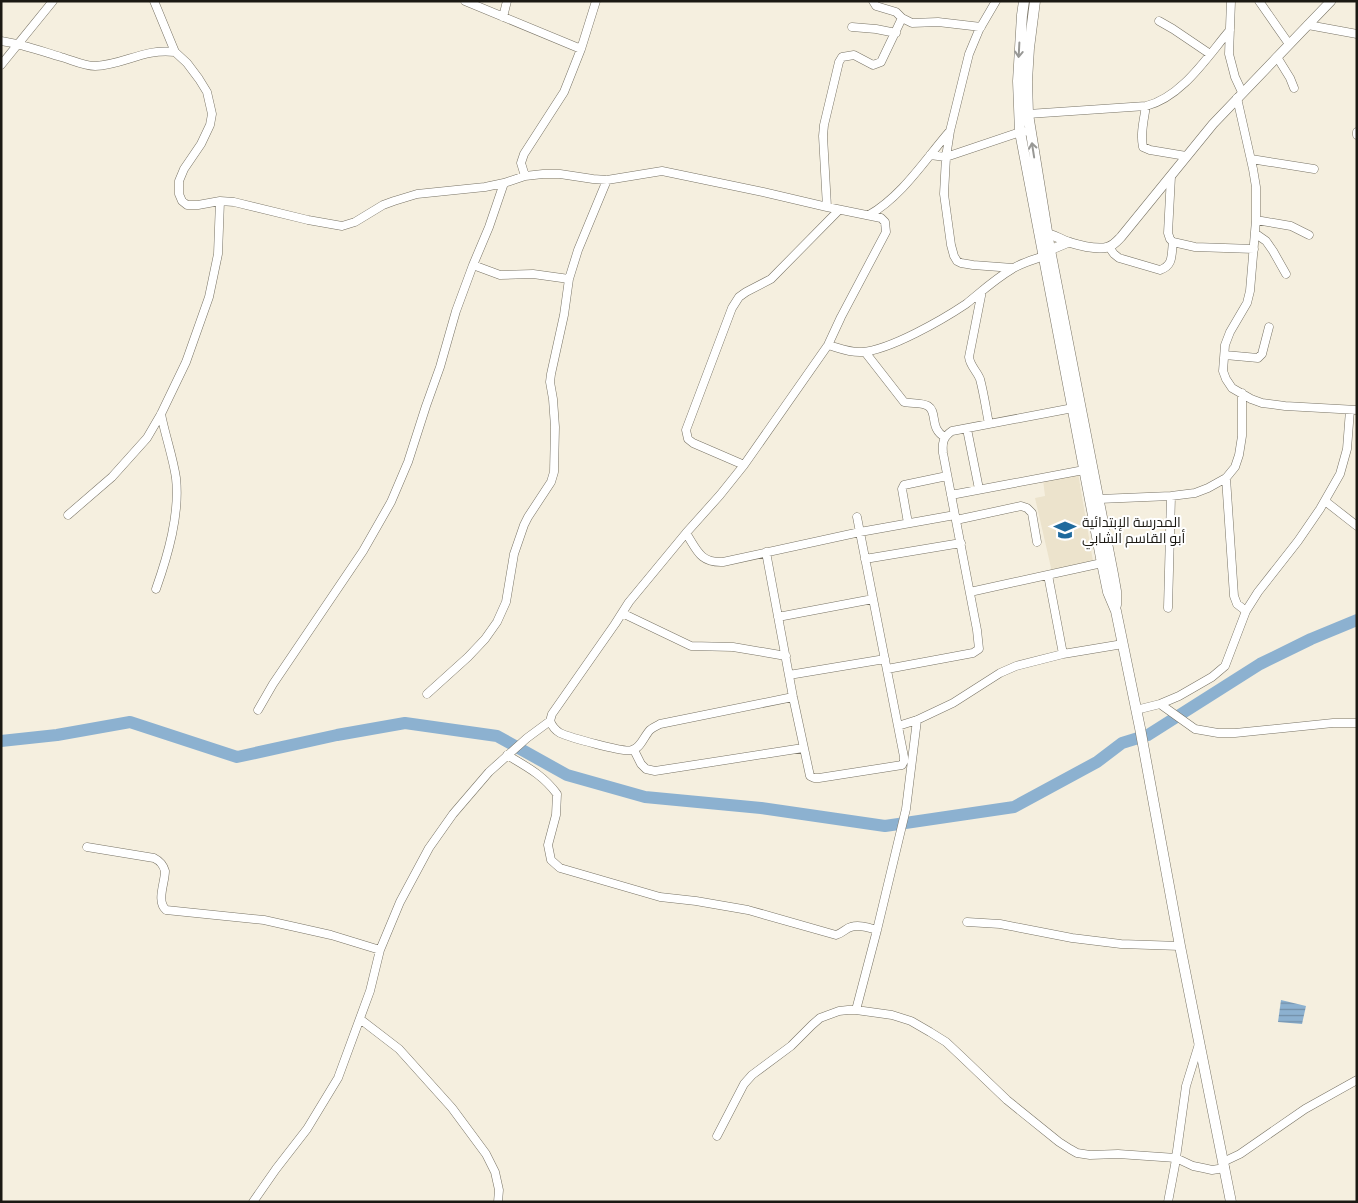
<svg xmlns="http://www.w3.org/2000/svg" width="1358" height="1203" font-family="Signika,Cairo,sans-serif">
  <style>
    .built { fill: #ece3cc }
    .water { fill: url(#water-rules) }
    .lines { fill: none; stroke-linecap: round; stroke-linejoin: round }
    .river { stroke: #8cb1d0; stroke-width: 12 }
    .minor-casing { stroke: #787365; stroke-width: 9 }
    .tertiary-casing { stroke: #787365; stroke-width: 10 }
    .secondary-casing { stroke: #787365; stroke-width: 11 }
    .minor { stroke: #fff; stroke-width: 8 }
    .tertiary { stroke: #fff; stroke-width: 9 }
    .secondary { stroke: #fff; stroke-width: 10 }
    .oneway { stroke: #989895 }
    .labels { text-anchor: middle; stroke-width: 4; stroke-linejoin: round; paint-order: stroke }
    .poi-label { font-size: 14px; fill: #1b1913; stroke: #fff; text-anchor: start }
  </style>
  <defs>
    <pattern id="water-rules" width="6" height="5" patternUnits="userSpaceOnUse" patternTransform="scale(1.25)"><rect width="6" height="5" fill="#8cb1d0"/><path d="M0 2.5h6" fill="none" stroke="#728fa8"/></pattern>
  </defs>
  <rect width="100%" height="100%" fill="#f5efdf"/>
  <path class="built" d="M1078,473l15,88 -41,11 -17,-74 10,-2 -2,-16z"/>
  <path class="water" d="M1281,1000l25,6 -4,18 -24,-2z"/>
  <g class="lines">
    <path class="river" d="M1,741l56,-6 73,-13 107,35 100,-22 68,-12 92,13 70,39 78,22 116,11 124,18 129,-19 83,-45 25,-19 26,-8 112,-71 51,-25 46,-19"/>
    <g class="minor-casing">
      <path id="minor" d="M154,1l21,51 12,11 12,16 8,13 5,22 -2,11 -9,19 -17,25 -5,12v13l3,7 5,4h11l22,-4 14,1 74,18 34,6 13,-4 28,-17 11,-4 23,-7 68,-7 19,-4 21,-7 18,-2h17l33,5 14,1 55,-9 101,21 64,15 54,11 4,4 1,10 -45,85 -13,28 -84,120 -24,30 -34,38c11,17 14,30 37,29l137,-30 95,-17
        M465,1l116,48
        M873,1l3,5 20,6 6,6 10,5 26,-1 43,5
        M996,1l-17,29 -10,24 -19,77 -4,26 -2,37 7,51 3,11 3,5 4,2 12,2 40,3
        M1231,1l-2,53 6,23 7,15
        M1259,1l30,43
        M503,17l4,-16
        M1159,21l14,8 37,25
        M1308,25l49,9
        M852,27l24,2 20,4
        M1,41c21,3 40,10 60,16 11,3 23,9 34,9 29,-1 49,-18 80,-14
        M1277,57l13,21 4,10
        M1,65l52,-64
        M1237,98l16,71 3,18v33l-6,71 -3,12 -17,29 -5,13 -2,26 3,8 6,9 19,11 11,4 23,3 72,4
        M1146,106c-2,13 -6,28 -3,41l7,3 36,6
        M1028,114l118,-8c36,-9 61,-49 84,-76
        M1357,132v3
        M930,155l16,2 74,-25 10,-1
        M1251,159l63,10
        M525,176l-4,-13 3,-9 40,-62 17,-43 15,-48
        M1171,176l-3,57 2,6 3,3 22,5 59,2
        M827,207l-4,-71 1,-11 15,-63 3,-5 12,-2 19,10 8,-3 21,-44
        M869,215c33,-19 55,-54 80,-83
        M1256,220l35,6 18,9
        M1256,234l10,7 7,10 13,23
        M1109,247l5,7 5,4 41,12c14,-5 11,-15 13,-28
        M473,265l27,10 33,-1 36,5
        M982,291l-13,66c1,9 8,14 11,22 4,15 6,30 9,45
        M828,345c11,3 22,8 34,7 28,-2 80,-32 104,-48 15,-12 29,-25 46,-35 9,-6 21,-9 32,-13
        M865,352l39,50c7,2 17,0 24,4 10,6 1,23 17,31
        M1225,355l33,3 4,-4 7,-27
        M967,429l12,60
        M744,465l-51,-22 -5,-4 -2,-9 46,-122 7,-11 7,-5 25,-13 68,-69
        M1226,478l8,118 3,8 9,7
        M951,495l133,-25
        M1099,499l72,-3 24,-3 13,-5 18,-10 9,-11 4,-12 3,-19v-43
        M1325,501l32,25
        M68,515l44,-38 35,-39 14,-24 25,-52 23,-65 9,-43 2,-53
        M956,520l65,-14 6,2 5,5 5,29
        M908,523l-6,-34 2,-4 43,-9
        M766,552l27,145 17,79 4,2h5l83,-13 2,-4v-4l-47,-240
        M865,559l96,-16
        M1048,575l15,79
        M156,589c12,-34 24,-75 20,-111 -3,-21 -11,-43 -15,-64
        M970,592l132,-29
        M1168,608l3,-112
        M622,613l69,33 42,1 53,9
        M778,617l95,-18
        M887,669l86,-16 6,-4 -2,-19 -34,-177c-1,-10 0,-16 9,-22l121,-23
        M789,675l96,-16
        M427,694l41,-37 17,-18 12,-17 9,-20 8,-48 10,-29 4,-8 23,-35 3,-10 1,-45 -2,-28 -3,-17 1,-8 13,-59 5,-36 9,-29 29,-70
        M1160,704l35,25 23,4h17l98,-10h24
        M258,710l15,-26 90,-133 28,-49 17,-40 18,-56 14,-39 16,-56 17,-46 16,-38 15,-44
        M1136,710l24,-6 19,-8 33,-19 13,-11 21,-55 12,-19 40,-51 22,-32 20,-35 7,-25 3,-39
        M550,721c2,5 5,9 10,12 9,4 64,20 72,17 9,-2 12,-14 18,-20 3,-3 7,-4 10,-6l133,-27
        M898,726l19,-6 36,-17 47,-30 16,-7 47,-12 60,-10
        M634,750l7,14 5,5 9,2 148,-23
        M507,755c20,12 36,20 50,39l-1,21 -8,30 3,15 9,8 100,29 36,4 52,9 88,25c7,-2 10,-7 15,-8 8,-3 19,1 26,3l-21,80
        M87,847l67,11c6,3 9,6 11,13 0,12 -9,30 1,39l98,10 67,15 49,15
        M967,922l33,2 72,14 49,6 59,2
        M877,930l29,-121 11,-89
        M360,1019l39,30 53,59 34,46 9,18 4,18 -1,12
        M717,1136l27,-52 8,-9 39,-29 21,-21 8,-7 19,-7 9,-1h8l36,5 19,6 19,11 16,10 16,15 45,43 52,42 11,7 7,4 13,2 28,-1 58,4 17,8 10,2 9,2 13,-2
        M1223,1162l17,-8 65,-45 52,-29
        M253,1202l23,-33 31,-40 31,-51 32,-87 10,-41 20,-48 29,-54 24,-34 36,-42 38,-34 23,-17 2,-7 63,-90 14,-22 57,-69
        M1168,1202l7,-37 11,-79 13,-42"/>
    </g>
    <g class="tertiary-casing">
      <path id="tertiary" d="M1041,233c10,-1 18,6 27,9 10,3 30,8 40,5 6,-2 9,-6 13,-10l92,-113 118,-123
        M1043,251l7,-1 19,-8"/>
    </g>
    <g class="secondary-casing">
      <path id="secondary" d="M1024,1l-2,14 -4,66 2,51 82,431 6,29 8,19 24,117 40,218 51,256
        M1035,1l-6,47 -2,33 1,33 22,136 63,324 3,17v14"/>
    </g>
    <use href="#minor" class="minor"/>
    <use href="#tertiary" class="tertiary"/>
    <use href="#secondary" class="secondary"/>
  </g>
  <defs><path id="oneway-shaft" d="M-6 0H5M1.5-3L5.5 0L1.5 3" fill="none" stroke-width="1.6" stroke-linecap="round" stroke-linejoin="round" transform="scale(1.25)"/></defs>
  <g class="oneway">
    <use href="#oneway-shaft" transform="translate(1019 50) rotate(93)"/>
    <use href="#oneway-shaft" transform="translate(1033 150) rotate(-99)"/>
  </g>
  <defs>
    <g id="school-bare" transform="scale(1.725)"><path d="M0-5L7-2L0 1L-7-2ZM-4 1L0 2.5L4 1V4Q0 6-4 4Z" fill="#1f6a9d" stroke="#fff" stroke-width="2.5" paint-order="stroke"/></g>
  </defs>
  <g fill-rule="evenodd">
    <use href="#school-bare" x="1065" y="530"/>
  </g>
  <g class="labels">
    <g class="poi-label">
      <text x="1082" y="527">المدرسة الإبتدائية<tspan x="1082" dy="16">أبو القاسم الشابي</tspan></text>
    </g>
  </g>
  <rect width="1358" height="1203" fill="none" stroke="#1b1913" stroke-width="5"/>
</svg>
